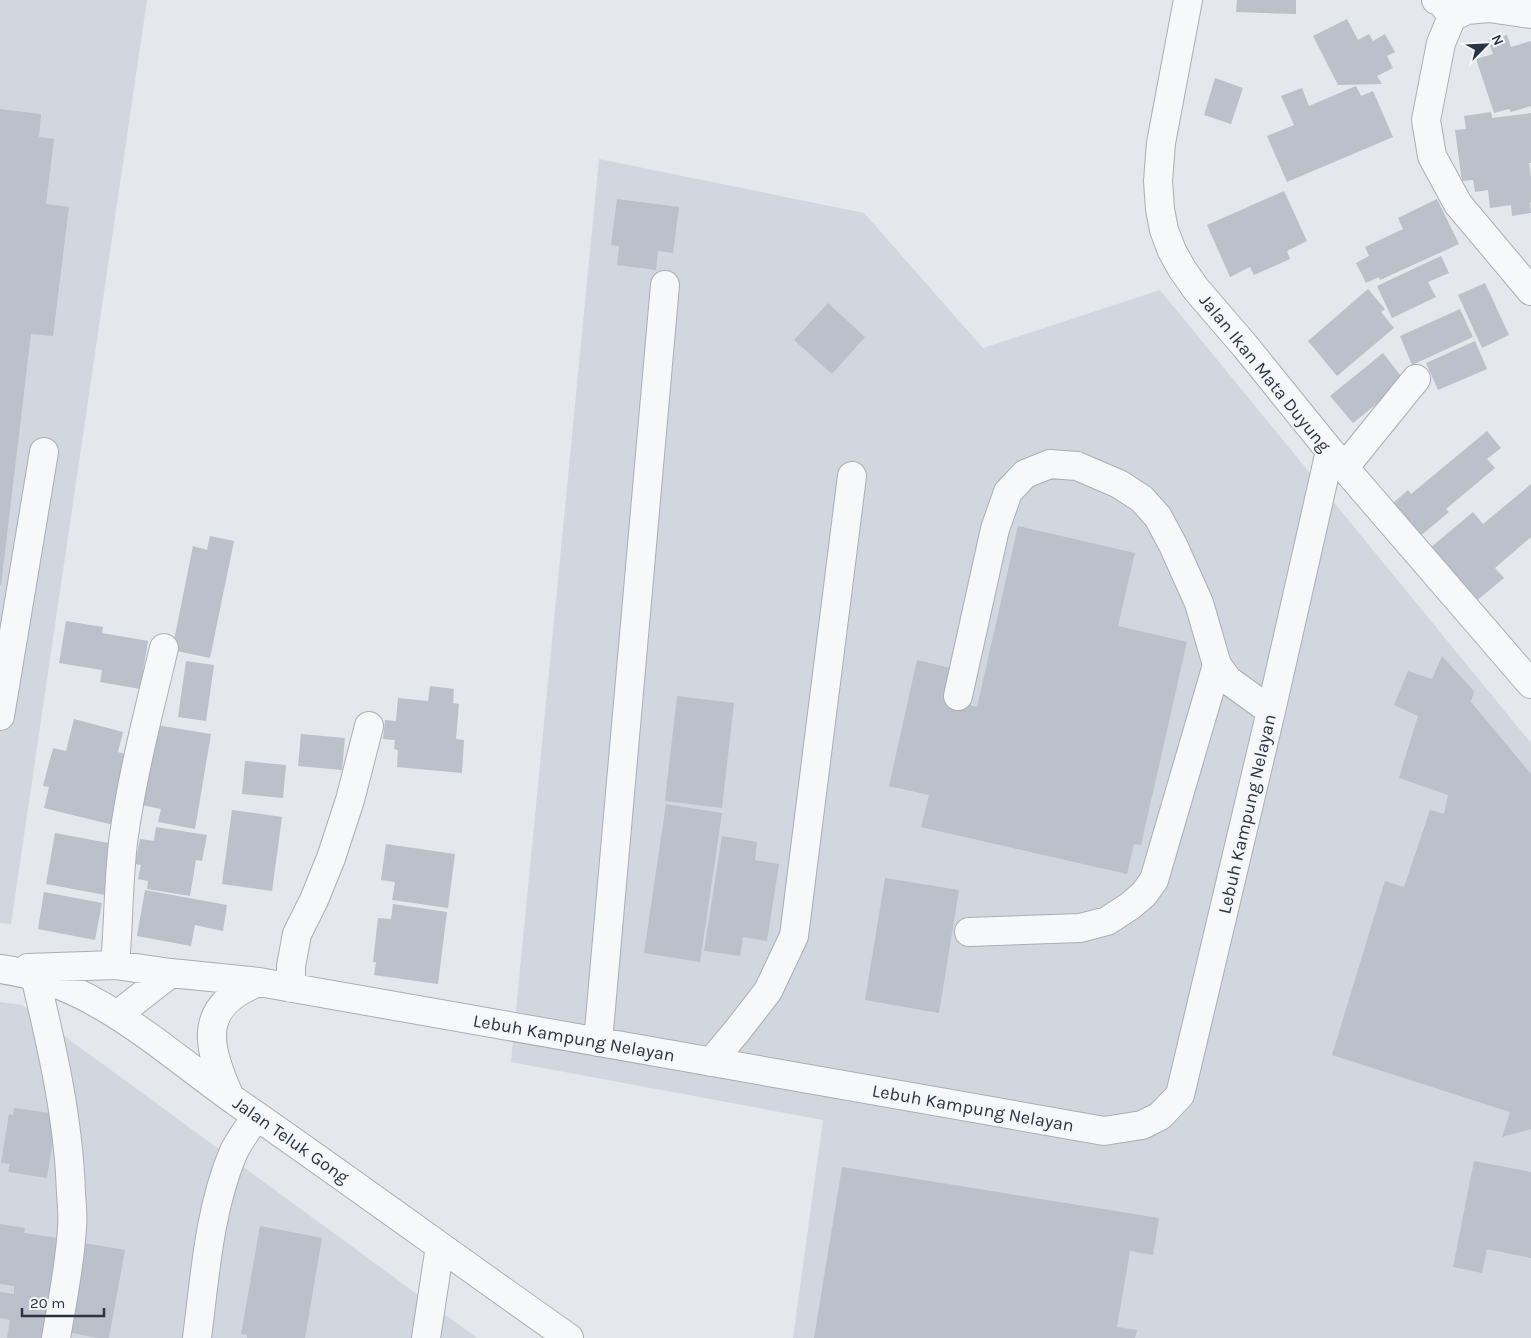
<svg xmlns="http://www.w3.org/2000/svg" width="1531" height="1338" font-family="Karla,sans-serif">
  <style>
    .built { fill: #d2d6de }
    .building { fill: #bbc0ca }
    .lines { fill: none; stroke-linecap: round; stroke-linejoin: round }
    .minor-casing { stroke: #a9aeb7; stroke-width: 30 }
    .minor { stroke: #f7f8fa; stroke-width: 28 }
    .labels { text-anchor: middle; stroke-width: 4.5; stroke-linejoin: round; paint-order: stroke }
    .street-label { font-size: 18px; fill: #2b3445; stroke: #f4f6f9 }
  </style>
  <rect width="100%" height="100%" fill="#e4e7ec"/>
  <path class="built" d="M0,0h147l-136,924 -11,-1z
    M599,159l265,54 119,135 177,-58 371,453v595h-738l30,-218 -312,-58z
    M0,1002l22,3 455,333h-477z"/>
  <path class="building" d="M1237,0h59v14l-60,-2z
    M1347,19l11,21 11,-6 4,7 12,-7 10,18 -8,4 6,12 -16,8 5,8 -44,1 -25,-49z
    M1507,35l4,12 20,-6v65l-20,6 -2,-3 -15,4 -18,-54 17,-5 -5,-13z
    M1215,78l28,10 -12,36 -27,-9z
    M1356,86l5,10 12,-5 20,46 -106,45 -20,-46 27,-11 -13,-29 21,-8 7,18z
    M0,109l41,5 -2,23 15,2 -8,65 23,3 -16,129 -22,-2 -30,251h-1z
    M1491,112l1,6 39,-5v50h-2l2,14v25l-1,1 1,10 -19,3 -1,-11 -21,3 -2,-18 -13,2 -2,-12 -11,1 -7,-51 11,-1 -2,-13z
    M1284,191l23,50 -20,10 3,8 -36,16 -4,-8 -20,10 -23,-52z
    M617,199l62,8 -6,46 -15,-2 -2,19 -39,-5 2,-19 -8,-1z
    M1437,199l22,45 -79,36 -1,-3 -13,6 -10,-20 13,-7 -4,-9 38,-18 -5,-11z
    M1441,256l8,17 -21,9 8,15 -44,21 -15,-32z
    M1485,283l24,52 -27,13 -24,-53z
    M1368,289l17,20 -4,3 13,16 -57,48 -29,-35z
    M828,303l37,34 -33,37 -38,-34z
    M1460,309l13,28 -61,28 -12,-29z
    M1475,341l12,28 -49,21 -12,-27z
    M1383,353l22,28 -52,42 -23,-27z
    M1487,431l14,17 -14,11 8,9 -49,41 3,3 -30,25 -27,-33 16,-14 3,4z
    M1531,484v53l-36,31 9,10 -29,24 -45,-54 43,-36 10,12z
    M1018,526l117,27 -17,73 69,16 -46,203 -7,-1 -7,30 -206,-47 8,-32 -40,-9 28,-126 34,8 -7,31 33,8z
    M210,536l24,5 -24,117 -38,-8 21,-104 14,4z
    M66,621l37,6 -1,6 46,8 -8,48 -40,-7 2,-12 -43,-7z
    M1442,656l32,35 -3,11 60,72v355l-29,8 8,-25 -178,-57 53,-174 19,6 26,-77 14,4 4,-19 -49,-17 19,-62 -24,-11 14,-34 24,8z
    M186,661l28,4 -8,56 -28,-4z
    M430,686l24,3 -1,14 6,1 -3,35 8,1 -2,33 -65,-6 1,-17 -4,-1 1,-9 -12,-1 2,-19 11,1 2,-23 30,3z
    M677,696l57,7 -12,105 -57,-7z
    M74,719l49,13 -5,20 13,4 -18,69 -69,-17 5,-21 -6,-1 10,-38 13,3z
    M156,725l55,9 -16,95 -37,-7 3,-13 -19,-4z
    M301,734l44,4 -3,32 -44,-4z
    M245,761l41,4 -3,33 -41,-4z
    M666,804l56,9 -22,149 -56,-9z
    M232,810l50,7 -10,74 -50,-7z
    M156,827l51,8 -5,26 -6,-1 -6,36 -43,-7 1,-8 -10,-2 3,-14 -6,-1 5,-25 14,2z
    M55,833l59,11 -9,51 -59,-11z
    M722,836l35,6 -2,18 24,4 -12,77 -24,-4 -3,19 -36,-5z
    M386,844l69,10 -7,54 -56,-8 3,-18 -14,-2z
    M885,878l74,12 -20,123 -74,-13z
    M145,890l82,15 -4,26 -28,-6 -4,21 -54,-10z
    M44,892l58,11 -7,37 -57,-11z
    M393,904l54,8 -9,72 -64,-9 2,-13h-3l5,-44 13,1z
    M14,1108l43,6 -10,64 -39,-6 2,-8 -9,-1 8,-49 4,1z
    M1474,1161l57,11v86l-44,-9 -5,24 -29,-6z
    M842,1167l317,51 -6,37 -23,-4 -13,76 20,3 -2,8h-321z
    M0,1224l25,4 -1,5 41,6 -14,99h-44l3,-18 -10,-2v-26l14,2v-8l-14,-2z
    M260,1226l62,12 -17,100h-58v-3l-6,-1z
    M84,1243l41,7 -16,88h-11l-31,-6z"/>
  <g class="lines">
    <g class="minor-casing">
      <path id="minor" d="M1188,0l-27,143 -3,38 2,28 4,21 8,21 10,18 14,20 49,57 85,105 201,233
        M1436,0l5,1 11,16
        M1531,14l-42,-6 -22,2 -15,7 -11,26 -15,77 6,36 26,48 73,87
        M1344,468l72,-89
        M958,696l37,-167 13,-37 17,-18 25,-10 27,2 42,18 23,15 16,18 15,28 26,58 18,62 11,15 43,31
        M0,716l44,-264
        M969,932l111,-4 27,-7 23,-15 14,-12 10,-14 63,-215
        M115,965c4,-44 3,-87 9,-130 9,-63 25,-125 40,-187
        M28,968l87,-3 56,8
        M0,969c93,12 164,82 238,134 111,77 220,157 331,235
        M35,976c17,71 34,145 36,218 1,11 2,23 1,34 -2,37 -10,74 -16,110
        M291,988v-22l6,-32 17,-34 17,-42 19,-58 19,-74
        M117,1015l54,-42 88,9 845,149 38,-6 18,-9 20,-21 91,-384 59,-260
        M598,1042l67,-757
        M711,1062l26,-31 31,-40 26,-55 58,-460
        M230,1097c-23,-50 -34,-91 29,-115
        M197,1338c8,-62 12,-129 37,-187 6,-12 15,-24 23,-35
        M426,1338l14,-92"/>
    </g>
    <use href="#minor" class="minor"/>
  </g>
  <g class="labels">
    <g class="street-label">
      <text transform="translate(1265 373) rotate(51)" y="6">Jalan Ikan Mata Duyung</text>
      <text transform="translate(1247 814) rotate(-77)" y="6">Lebuh Kampung Nelayan</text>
      <text transform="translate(574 1038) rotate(10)" y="6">Lebuh Kampung Nelayan</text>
      <text transform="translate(973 1108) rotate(10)" y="6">Lebuh Kampung Nelayan</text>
      <text transform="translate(291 1140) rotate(35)" y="6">Jalan Teluk Gong</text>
    </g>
  </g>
  <g transform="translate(1486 45) rotate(66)" stroke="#f4f6f9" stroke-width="4" paint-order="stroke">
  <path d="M0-4L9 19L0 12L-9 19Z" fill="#2b3445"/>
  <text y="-8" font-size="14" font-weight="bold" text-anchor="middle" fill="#2b3445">N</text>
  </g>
  <path d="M22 1308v8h82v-8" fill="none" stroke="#2b3445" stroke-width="2.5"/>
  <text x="30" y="1308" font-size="15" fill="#2b3445" stroke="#f4f6f9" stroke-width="4" paint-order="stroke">20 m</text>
</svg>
